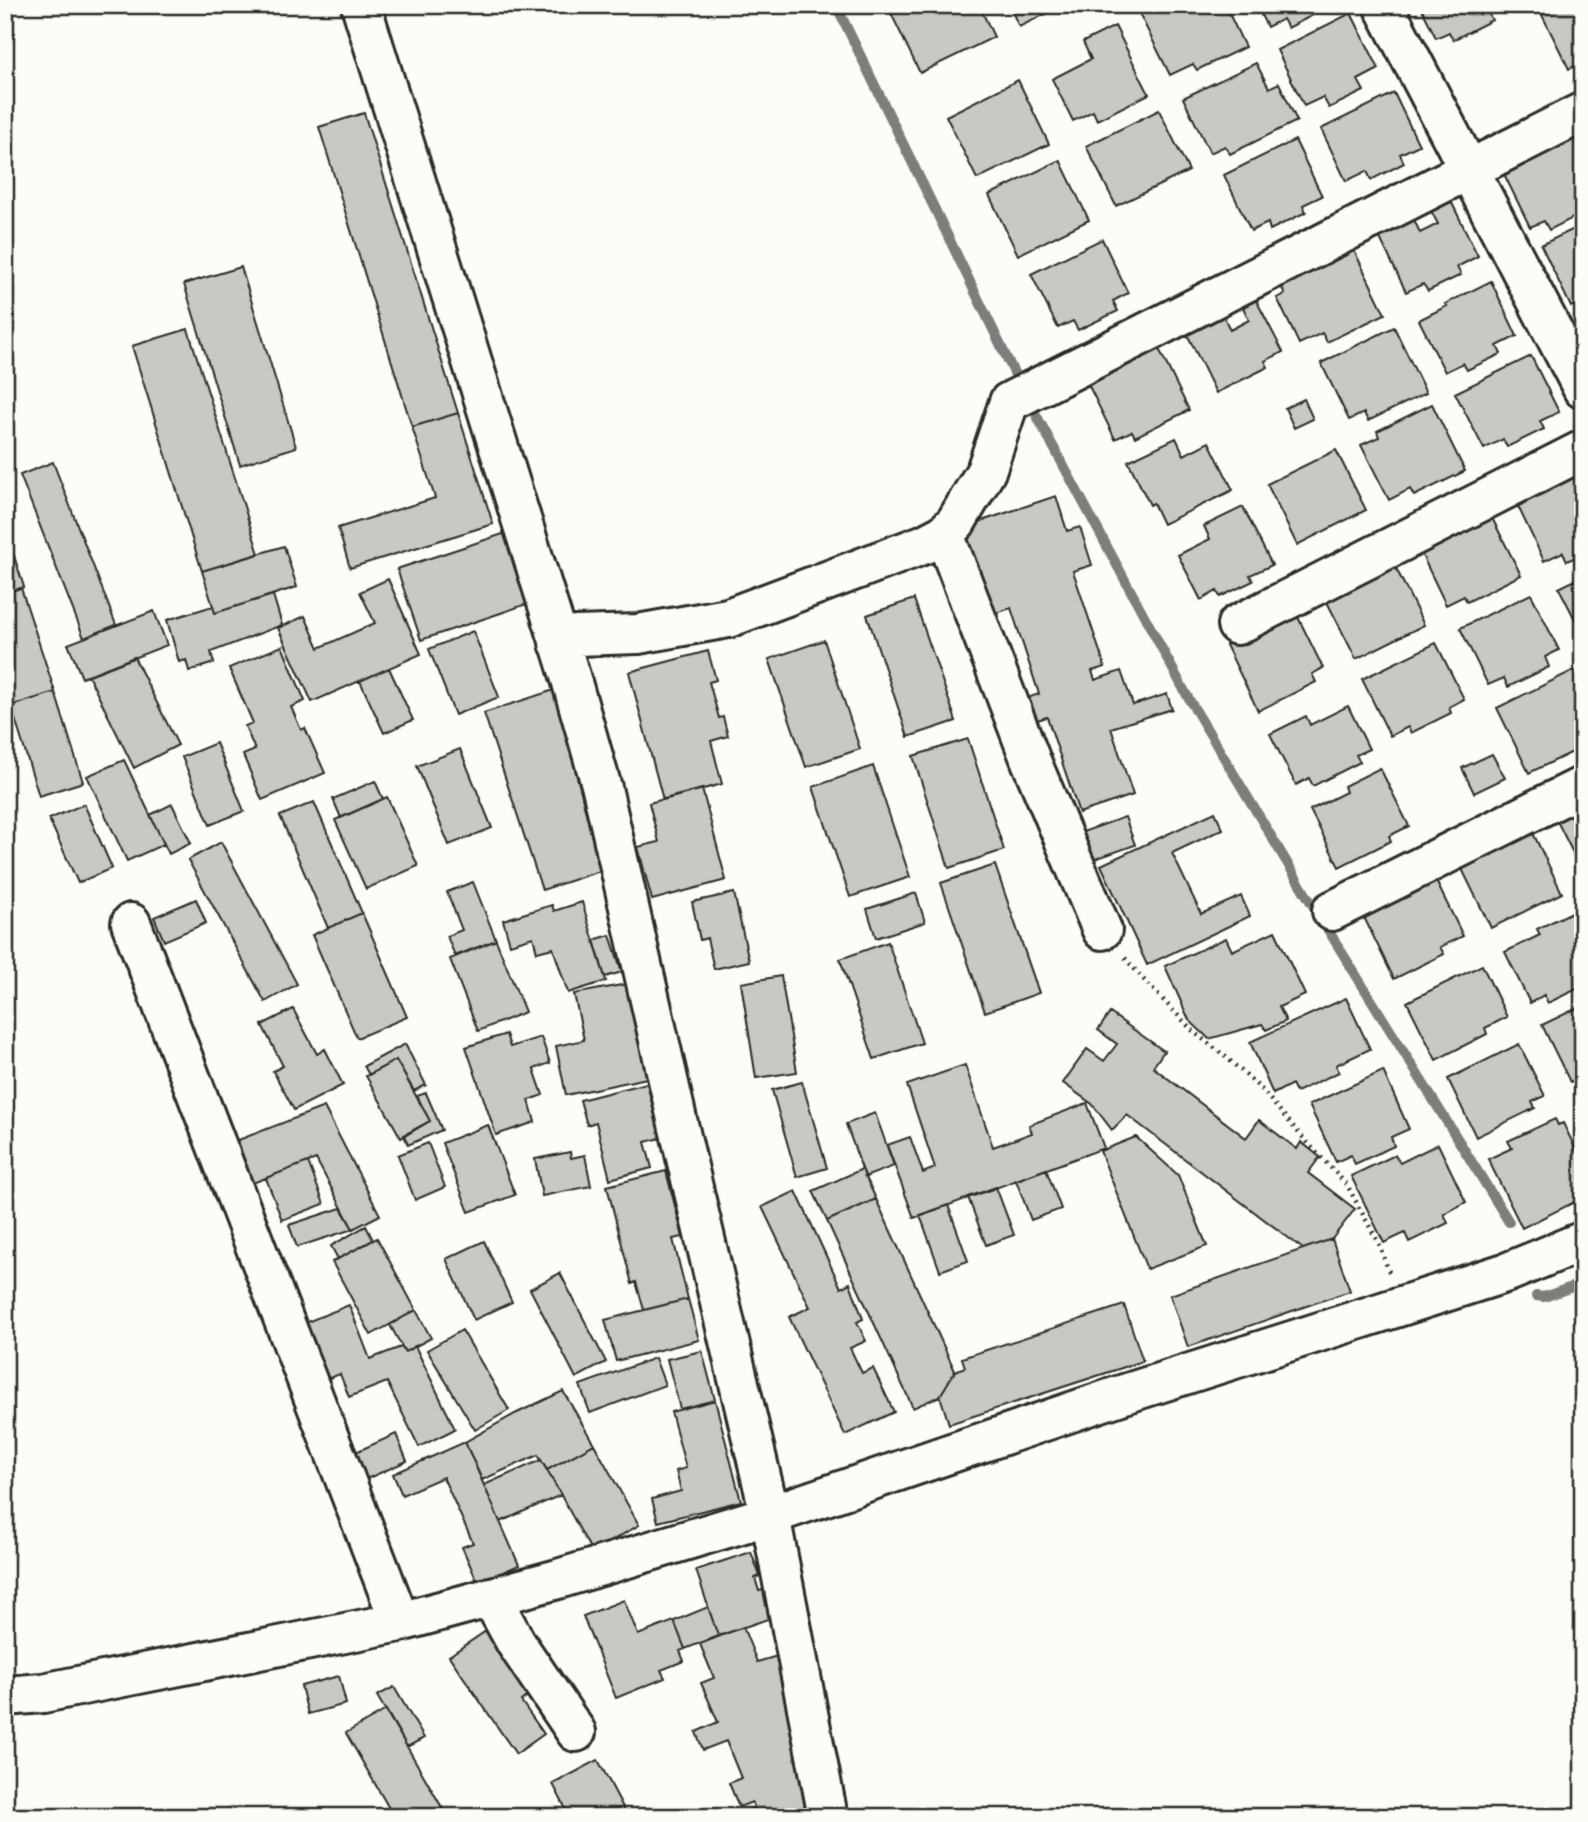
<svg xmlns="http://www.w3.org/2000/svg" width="1588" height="1822" font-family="'Shantell Sans',sans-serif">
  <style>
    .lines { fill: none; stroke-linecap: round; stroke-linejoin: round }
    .stream { stroke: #7e7d7b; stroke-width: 10 }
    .building { fill: #c9c8c4; stroke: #2b2b2b; stroke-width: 2 }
    .minor-casing { stroke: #2b2b2b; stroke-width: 44 }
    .path { stroke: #2b2b2b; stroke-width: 4.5; stroke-dasharray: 2 5; stroke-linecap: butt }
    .minor { stroke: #fdfcf7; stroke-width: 38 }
  </style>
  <rect width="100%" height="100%" fill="#fdfcf7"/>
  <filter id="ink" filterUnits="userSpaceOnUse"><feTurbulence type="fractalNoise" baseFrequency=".0143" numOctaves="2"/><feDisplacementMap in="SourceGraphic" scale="14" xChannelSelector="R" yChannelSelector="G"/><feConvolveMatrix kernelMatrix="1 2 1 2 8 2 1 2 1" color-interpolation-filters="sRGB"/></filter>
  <g filter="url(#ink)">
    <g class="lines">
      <path class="stream" d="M836,5l182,376 172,320 117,195 202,326
        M1536,1296l8,1 39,-14"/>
    </g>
    <path class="building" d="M887,5h92l15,32 -74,36z
      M1009,5h55l-45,22z
      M1155,5h70l20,42 -48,23 -4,-6 -23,11 -31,-62z
      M1256,5h62l3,6 -33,17 -5,-9 -16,8z
      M1420,5h83l-15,8 4,7 -39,20 -4,-8 -13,6z
      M1561,5h22v57l-14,7 -27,-54z
      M1351,13l28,56 -21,11 6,11 -35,17 -6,-11 -19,9 -27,-56z
      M1115,26l34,68 -52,26 -4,-9 -20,10 -21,-42 39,-20 -8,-17z
      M1256,63l13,25 10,-5 18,38 -67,33 -5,-8 -15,7 -27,-55z
      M1018,80l31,64 -72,35 -31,-63z
      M1394,93l25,52 -19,9 4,9 -33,17 -4,-9 -21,10 -25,-52z
      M1159,110l30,61 -73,35 -30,-60z
      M364,113l94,300 -46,14 -93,-300z
      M1575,134l8,16v63l-34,17 -5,-9 -14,6 -28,-57z
      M1295,140l27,56 -19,9 3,7 -36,18 -2,-7 -17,8 -27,-56z
      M1060,160l29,60 -71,35 -29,-60z
      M1449,197l29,59 -21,11 4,8 -33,16 -5,-7 -17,8 -29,-60 35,-17 8,18 18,-9 -9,-17z
      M1578,227l5,9v65l-12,6 -30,-62z
      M1102,239l26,54 -15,8 5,10 -40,19 -5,-9 -15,7 -27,-54z
      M1352,246l33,68 -58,28 -5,-9 -23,11 -22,-46 8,-4 -6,-12z
      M241,267l55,180 -56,18 -56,-181z
      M1491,281l26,55 -20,10 4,8 -34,16 -4,-7 -18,9 -26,-52 28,-14 -2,-2z
      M1254,296l29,56 -18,9 3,6 -52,26 -31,-63 37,-18 8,18 19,-10 -8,-17z
      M1394,327l32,66 -58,28 -4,-8 -15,7 -28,-57z
      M188,329l71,225 -57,17 -70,-225z
      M1159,349l30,61 -54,27 -3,-6 -17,8 -27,-55z
      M1531,356l28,56 -19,9 4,8 -37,18 -4,-8 -19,10 -29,-56z
      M1304,399l9,20 -19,9 -9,-20z
      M1432,404l33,67 -51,25 -4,-7 -21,11 -28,-55 18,-8 -2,-6z
      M458,413l35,111 -143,44 -12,-40 97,-30 -23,-71z
      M1176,438l8,17 25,-13 24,48 -70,34 -10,-21 -3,2 -22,-44z
      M1336,450l30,60 -69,35 -30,-61z
      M53,462l63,163 -32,13 -64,-163z
      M1583,467v87l-16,7 -4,-9 -19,9 -29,-61z
      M1056,496l11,35 13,-4 12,38 -19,6 32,96 -13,4 3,9 26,-9 12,34 34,-11 5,15 -61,19 22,67 -54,18 -32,-96 -20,6 -8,-22 20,-7 -28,-86 -18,6 -29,-87z
      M1243,507l29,58 -22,10 3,6 -33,16 -3,-6 -16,9 -23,-45 32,-16 -6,-13z
      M1490,514l31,61 -54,27 -3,-6 -18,9 -27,-56z
      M5,528l19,59 -19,6z
      M506,533l24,70 -109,37 -24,-71z
      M284,546l13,41 -82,26 -13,-42z
      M1394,564l30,61 -68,34 -31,-61z
      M1583,576v59l-24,-47z
      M388,579l33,75 -109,48 -34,-74 27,-12 14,32 56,-25 -15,-31z
      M21,588l34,104 -50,16v-115z
      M1531,594l28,56 -14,7 4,10 -41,20 -4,-9 -16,7 -28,-57z
      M273,595l9,30 -71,27 3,11 -25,8 -3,-11 -7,2 -12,-42 46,-14 2,7z
      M914,599l42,122 -48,16 -41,-122z
      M154,611l13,34 -85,33 -14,-34z
      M1295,611l28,57 -11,6 4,8 -58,29 -32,-66z
      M473,631l26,66 -44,18 -26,-66z
      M824,640l36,109 -54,18 -37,-108z
      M1436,643l28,56 -15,8 2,6 -40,20 -3,-6 -18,9 -28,-57z
      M282,646l23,55 -14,6 10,23 4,-2 20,45 -63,27 -19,-45 12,-5 -10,-24 8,-3 -24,-55z
      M708,651l8,29 -7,2 10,36 4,-1 5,19 -17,5 11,43 -59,16 -34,-128z
      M134,657l44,88 -44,23 -46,-93z
      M389,668l24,52 -29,13 -24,-52z
      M1574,670l9,17v60l-54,26 -32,-65z
      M557,689l14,41 5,41 24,100 -58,19 -58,-177z
      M55,692l28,90 -44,14 -28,-90z
      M1348,706l21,43 -13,6 4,7 -47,24 -4,-8 -13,7 -26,-51 36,-18 4,9z
      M968,739l36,111 -55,18 -36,-112z
      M216,743l28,68 -34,14 -28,-68z
      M460,749l32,79 -43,17 -32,-79z
      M1492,754l13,24 -31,15 -12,-25z
      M124,760l40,84 -37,17 -40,-85z
      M873,766l37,111 -60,20 -37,-110z
      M1380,768l29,58 -20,10 2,5 -52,26 -29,-57 36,-18 -2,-6z
      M375,781l8,18 -42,19 -8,-19z
      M702,789l24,91 -74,20 -14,-53 21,-5 -10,-39z
      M387,797l31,69 -52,23 -31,-69z
      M314,802l48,111 -34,15 -48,-112z
      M1583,803v70l-28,-56z
      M84,804l28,64 -34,15 -29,-64z
      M172,804l19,39 -22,11 -19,-39z
      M1215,812l8,17 -51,24 29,61 40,-18 9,20 -103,49 -46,-100z
      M1125,817l10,28 -54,19 -10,-28z
      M1532,831l30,62 -71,35 -30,-61z
      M221,842l76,142 -32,18 -77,-142z
      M995,865l44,128 -54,19 -44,-129z
      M1434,877l29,59 -23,11 4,7 -50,25 -32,-66z
      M473,882l23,58 -41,16 -8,-20 15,-6 -15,-38z
      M734,893l15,68 -35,8 -7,-31 -7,2 -8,-38z
      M916,893l9,29 -49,16 -9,-29z
      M196,899l10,24 -42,18 -10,-24z
      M582,902l24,79 -38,12 -15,-45 -16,4 -4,-15 -23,7 -7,-24 49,-15 2,6z
      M1574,911l9,17v58l-35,17 -4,-8 -14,8 -25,-51 35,-17 -3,-6z
      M362,913l45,104 -50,21 -45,-103z
      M1275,931l30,64 -26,12 7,14 -20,9 -4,-6 -53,15 -20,-19 -24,-54 61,-28 6,13z
      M610,935l12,37 -17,5 -11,-37z
      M496,940l29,72 -47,19 -28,-72z
      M888,942l34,101 -48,16 -34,-100z
      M1482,965l25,52 -22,11 2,6 -51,26 -29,-58z
      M781,976l16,96 -41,6 -15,-95z
      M627,984l20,94 -81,17 -10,-49 28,-6 -10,-46z
      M1346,998l24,51 -34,16 3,7 -43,20 -4,-8 -19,10 -23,-52z
      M1577,1008l2,5 4,-2v65l-13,6 -28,-57z
      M293,1009l24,45 8,-5 18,36 -49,25 -21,-39 10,-5 -21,-41z
      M1110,1013l54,38 -11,16 93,71 13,-18 38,29 4,-7 19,15 -12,16 47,36 -23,30 -29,10 -176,-134 -15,15 -20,-26 -29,-21 24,-34 17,12 13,-17 -19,-14z
      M506,1034l4,13 31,-10 9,26 -16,6 9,26 -14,5 6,22 -39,13 -30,-88z
      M405,1044l21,41 -12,6 -18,-31 -27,15 -5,-9z
      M1519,1044l26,52 -13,6 3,6 -59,29 -28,-58z
      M396,1060l34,61 -29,17 -35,-62z
      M965,1065l28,82 39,-14 -3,-8 58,-22 17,45 -190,70 -27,-73 23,-8 13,36 12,-5 -28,-83z
      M1383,1071l26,58 -18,8 3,9 -39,18 -4,-9 -15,7 -27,-57z
      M802,1082l25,86 -30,9 -25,-87z
      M647,1083l14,55 -16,4 7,26 -42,11 -14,-57 -9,3 -7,-25z
      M426,1093l16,37 -34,15 -4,-10 26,-14 -13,-25z
      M324,1107l56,108 -27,14 -37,-70 -66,25 -17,-42z
      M875,1113l19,53 -29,11 -19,-53z
      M1555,1119l3,6 5,-2 20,41v34l-61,30 -34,-69 24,-11 -4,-7z
      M488,1125l27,70 -46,17 -27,-69z
      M1136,1137l42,38 29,71 -60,23 -47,-118z
      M428,1143l17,44 -30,13 -17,-45z
      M1438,1144l28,58 -22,12 4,9 -39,19 -4,-9 -21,10 -33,-67 44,-21 5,8z
      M570,1152l1,6 14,-3 6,31 -49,10 -7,-37z
      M308,1162l16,42 -42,16 -16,-42z
      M862,1169l14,30 -49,22 -14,-30z
      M1046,1169l15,40 -30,11 -15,-40z
      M666,1171l17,66 -10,2 15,60 -44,11 -8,-28 -4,2 -25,-98z
      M996,1187l18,48 -28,10 -18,-48z
      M796,1191l45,97 9,-5 13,36 -6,3 9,19 -16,7 12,25 11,-5 21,44 -49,23 -56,-118 21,-10 -48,-100z
      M876,1199l79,172 -15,25 -27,12 -86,-187z
      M948,1205l20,56 -28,10 -20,-56z
      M341,1208l12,21 -56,18 -8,-22z
      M366,1226l7,14 -35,19 -7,-13z
      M377,1238l39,72 -45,25 -39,-73z
      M1332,1239l18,52 -162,56 -18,-52z
      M484,1241l28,61 -38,18 -28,-61z
      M560,1273l46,89 -30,16 -46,-89z
      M688,1299l11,41 -83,21 -11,-41z
      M349,1305l21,54 31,-12 4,5 10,-6 40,83 -36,18 -32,-65 -38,15 -9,-23 -16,6 -22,-56z
      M1124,1305l19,56 -194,63 -9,-28 15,-25 10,-4 -3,-9z
      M416,1310l15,28 -26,14 -15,-27z
      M462,1330l47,80 -34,20 -48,-80z
      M702,1351l13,49 -35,9 -13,-50z
      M655,1358l10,27 -75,28 -10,-28z
      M563,1391l31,53 -47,26 -9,-15 -56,25 -17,-38 50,-28z
      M715,1400l26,101 -83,21 -6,-23 29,-8 -5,-20 10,-3 -15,-56z
      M396,1434l11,27 -45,20 -13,-26z
      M465,1442l54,123 -41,18 -16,-36 11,-4 -30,-66 -41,18 -9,-21z
      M594,1444l45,81 -47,27 -45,-82z
      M541,1460l20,35 -61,27 -16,-37z
      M751,1552l9,24 -5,2 4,13 5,-1 10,27 -56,19 -22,-66z
      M624,1600l14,35 36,-14 11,28 -5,2 4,10 -23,9 4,8 -49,20 -33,-82z
      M708,1607l10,29 -33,13 -11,-28z
      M743,1627l14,35 24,-7 37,150 -27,12h-46l-2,-5 11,-4 -2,-6 -13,5 -10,-24 12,-5 -15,-37 -23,9 -7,-18 22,-10 -17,-39 13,-5 -14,-34z
      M486,1631l44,63 -9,7 23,33 -28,20 -67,-98z
      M339,1676l7,28 -38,10 -7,-28z
      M394,1687l30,51 -17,9 -30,-51z
      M386,1710l58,101 -10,6h-40l-48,-84z
      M598,1760l30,57h-58l-17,-33z"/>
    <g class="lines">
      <g class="minor-casing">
        <path id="minor" d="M361,5l210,674 31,109 77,340 91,387 58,302
          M1383,5l200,384
          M944,534l87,227 71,169
          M1237,625l346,-175
          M559,643l17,-7 62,-2 90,-16 197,-74 19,-10 12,-12 30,-51 23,-69 574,-290
          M1332,911l251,-125
          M131,923l269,699
          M491,1597l25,46 60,89
          M5,1696l38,-3 357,-71 158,-43 212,-64 348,-119 390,-124 75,-31"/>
      </g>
      <path class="path" d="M1125,958l18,21 52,54 31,24 36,33 42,49 43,46 32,59 10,28"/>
      <use href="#minor" class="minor"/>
    </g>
  </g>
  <rect width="1588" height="1822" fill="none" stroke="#fdfcf7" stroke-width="28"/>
  <rect x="14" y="14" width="1560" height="1794" fill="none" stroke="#2b2b2b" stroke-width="2.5" filter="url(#ink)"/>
</svg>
